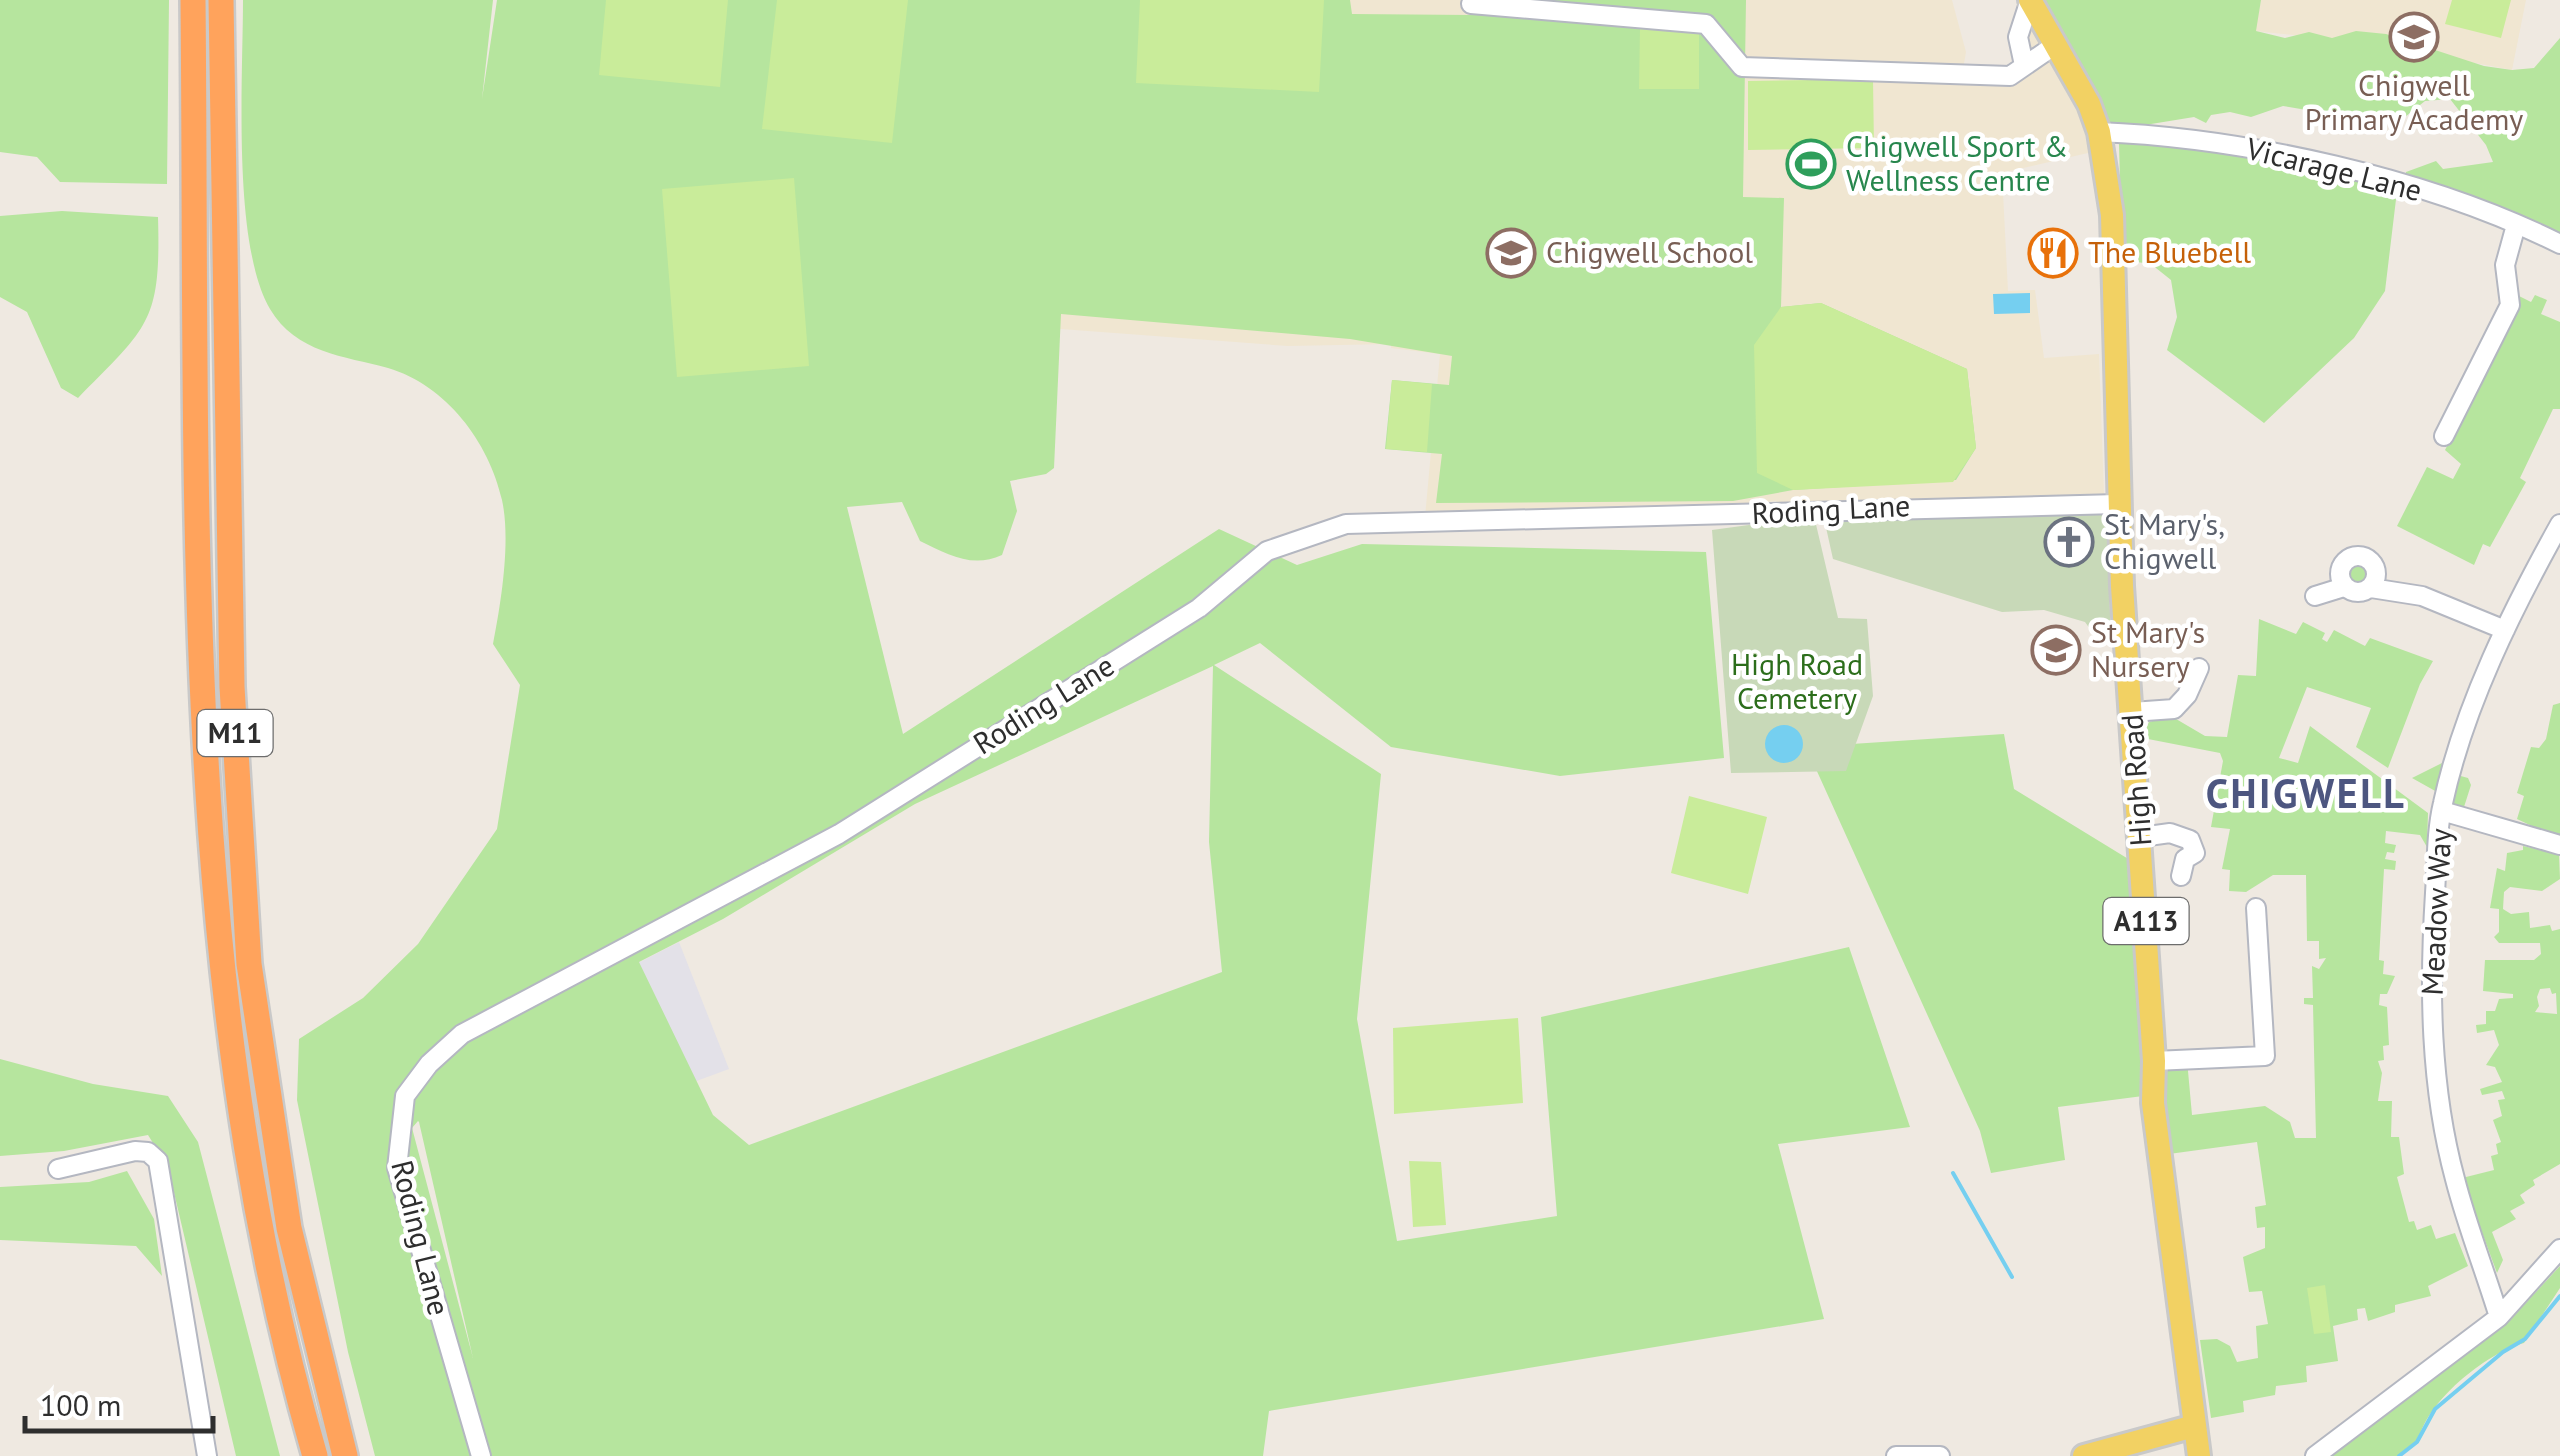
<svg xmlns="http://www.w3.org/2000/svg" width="2560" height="1456" font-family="'PT Sans',sans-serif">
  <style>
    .industrial { fill: #e3e1e8 }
    .education { fill: #f0e6d1 }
    .green { fill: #b6e59e; fill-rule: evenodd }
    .cemetery { fill: #c8d9b8 }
    .pitch { fill: #c9ec9a }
    .water { fill: #75cff0 }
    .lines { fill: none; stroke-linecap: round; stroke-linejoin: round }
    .stream { stroke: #75cff0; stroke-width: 4 }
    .minor-casing { stroke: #b4b7c1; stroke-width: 22 }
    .major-casing { stroke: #c9c9c9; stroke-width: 28 }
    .highway-casing { stroke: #c9c9c9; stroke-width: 30 }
    .minor { stroke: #fff; stroke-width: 18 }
    .major { stroke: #f2d163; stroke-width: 22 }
    .highway { stroke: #ffa35c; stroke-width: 25 }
    .labels { text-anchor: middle; stroke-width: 9; stroke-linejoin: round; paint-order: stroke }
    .shield { fill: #fff; stroke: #6d6d6d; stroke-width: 2.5 }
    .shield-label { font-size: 28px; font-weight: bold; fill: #2e2e2e }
    .education-label { font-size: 30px; fill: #785e54; stroke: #fff; text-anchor: start }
    .leisure-label { font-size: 30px; fill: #27864d; stroke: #fff; text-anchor: start }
    .street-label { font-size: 30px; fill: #2e2e2e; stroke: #fff }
    .food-label { font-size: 30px; fill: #c56008; stroke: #fff; text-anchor: start }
    .worship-label { font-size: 30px; fill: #5b616d; stroke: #fff; text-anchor: start }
    .park-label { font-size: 30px; fill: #2c6e1b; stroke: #fff }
    .district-label { font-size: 40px; font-weight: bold; letter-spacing: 2.5px; fill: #4d5680; stroke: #fff }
  </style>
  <rect width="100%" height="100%" fill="#efe9e1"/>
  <path class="industrial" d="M679,942l50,127 -46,17 -45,-123z"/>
  <path class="education" d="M503,0h1449l14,52 -3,17 62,-1 -10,-43 16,-4 53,95 8,36 -90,21 6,118 27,-1 9,68 55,-4 5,140 -326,11 -2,-4 -71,9 -280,7 15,-163 -49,-6v-4l-103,2 -254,-19z
    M2261,0h265l-14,70 -142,-27 -115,-12z"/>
  <path class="green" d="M0,0h169l-2,184 -107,-2 -23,-25 -37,-5z
    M243,0h250l-11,99 15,-99h853l2,14 119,1 4,-15h271l-3,197 41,1 -3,109 40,-4 146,66 9,79 -20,32 -163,10 -60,11 -297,2 6,-49 -57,-5 7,-69 57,5 3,-29 -102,-17 -289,-25 -7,154 -8,6 -36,7 7,30 -15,44c-30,14 -55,-1 -82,-14l-18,-39 -55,5 56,227 316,-205 78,36 65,-21 344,8 18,206 -164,18 -169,-29 -131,-104 -46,22 167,109 -24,245 40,222 160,-25 -16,-199 308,-70 61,180 -132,17 46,175 -555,92 -6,45h-888l-27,-104 -51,-252 2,-61 64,-41 55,-54 79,-115 23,-144 -27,-41c8,-41 18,-103 9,-144 -13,-58 -56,-115 -114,-132 -44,-12 -92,-15 -118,-59 -38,-65 -27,-231 -27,-309zM1213,666l-4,176 13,130 -473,173 -36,-30 -74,-153 84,-43 192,-115zM418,1121l1,1 54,236 -61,-230z
    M2027,0h234l-5,31 29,7 24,-6 23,6 24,-7 30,3 98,32 28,4 22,-2 26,-30v197l-92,-39 -62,-16v-8l30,-11 7,8 50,-7 -7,-17 -36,-46 -25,2 -30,24 -112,-19 -32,11 -21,-5 -19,3 -5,8 -12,-6 -49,8v9l-46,-2z
    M2119,143l79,1 199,47 -12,100 -31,47 -90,85 -97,-73 10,-33 -6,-37 -20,-16 -29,-4z
    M62,211l96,6c3,105 -9,109 -80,181l-17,-10 -34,-76 -27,-15v-81z
    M2515,294l16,8 4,-7 12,5 -6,14 19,8v87h-7l-33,69 6,4 -36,65 -7,-3 -9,21 -77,-39 30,-59 26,12 8,-15 -16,-14 72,-140z
    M2345 574a12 12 0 1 1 24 0a12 12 0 1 1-24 0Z
    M2259,619l37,15 7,-12 22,11 -3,6 5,3 7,-12 31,16 5,-8 63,23 -13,23 -32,84 -32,-21 15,-39 -64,-21 -28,71 19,5 12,-37 118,87 -1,34 -7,-12 -34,-4 -1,12 11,2 -2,8 -7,-1 -2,7 11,2 -1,9 -11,-1 -5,91 5,1 -1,13 12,2 -8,18h-7l-1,11 8,2 2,38 -6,1 1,14 -6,1 4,12 -4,28h14l-1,36h8l5,37 -7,3 12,45 5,-1 3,9 14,-5 5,14 19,-6 13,33 -40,20 3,10 -36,9v7l-27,9 -3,-13 -8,1 1,11 -25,6 5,35 -32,5 1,16 -31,4 -1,9 -32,6 1,11 -33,6 -11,-78 17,-1 13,7 7,16 21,-4 -2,-32 12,-2 -6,-33 -13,1 -6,-35 22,-9v-21l-8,1 -2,-21 11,-2 -9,-63 -88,12 -11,-93 29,-1 5,55 73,-9 25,16 5,16h21l-3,-133 -9,-1v-6h9l-1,-32 7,3 7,-11 -7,1v-18h-12l-1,-66h-33l-27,17 -17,-1 1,-21 -8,-1 8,-40 -19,-2 12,-66 -3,-8 -72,-14 -3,-8 4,-9 22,-6 34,20 22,1 11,-62 18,1z
    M2560,703v136l-43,-20 7,-23 -7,-3 14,-46 8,1 7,-9 7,-34z
    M2004,734l10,55 116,71 13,236 -85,11 7,53 -74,13 -11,-42 -174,-384z
    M2442,763l-5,29 -25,-14z
    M2457,775l11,3 3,7 -7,22 -13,-3z
    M2523,846l36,8 1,25 -18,12 -32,-4 -6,5 -1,17 8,5 18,-2 1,16 20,-3 2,6 8,-2v235l-27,16 2,5 -15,10 5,8 -15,8 6,8 -24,13 11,28 -6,13 -35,-95 32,-8 -3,-14 7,-2 -2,-10 5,-2 -8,-22 9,-4 -4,-16 7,-1 -3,-8 -20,4 -2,-6 22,-7 -7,-15 -9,-2 13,-20 -5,-15 -17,3 -1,-8 10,-1v-13h9l4,-12 14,-1v-4l-30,-3 2,-31h49l7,-6 -1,-11h-41l-5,-6 5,-5v-23l-9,-1 7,-40 8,3 2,-18 16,-3zM2550,988l2,6 4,-1 1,21 -22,-2 4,-6 -2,-9 3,-8z
    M0,1059l93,25 75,12 30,46 82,314h-44l-68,-289 -20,-32 -84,16 -64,5z
    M127,1171l27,48 8,57 -26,-30 -136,-6v-53l89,-5z
    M2560,1266v22l-36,55c-38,10 -100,60 -106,100l-19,13h-73l186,-138z"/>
  <path class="cemetery" d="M2106,513l5,125 -13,2 -13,-18 -41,-12 -42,2 -169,-53 -10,-45z
    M1814,516l24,102 29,1 6,77 -27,75 -115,2 -19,-243z"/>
  <path class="pitch" d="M606,0h122l-8,87 -121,-12z
    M777,0h131l-16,143 -130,-14z
    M1140,0h184l-5,92 -183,-9z
    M2452,0h59l-10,38 -56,-14z
    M1640,29h59v60h-60z
    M1873,79l1,69 -126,2v-69z
    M794,178l15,188 -132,11 -15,-188z
    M1821,303l146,66 9,79 -23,34 -160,8 -36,-17 -3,-128 27,-38z
    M1392,380l40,4 -5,68 -41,-3z
    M1689,796l78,21 -19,77 -77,-21z
    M1518,1018l5,85 -129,11 -1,-86z
    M1409,1161l32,1 5,63 -33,2z
    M2325,1285l6,47 -17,2 -7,-46z"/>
  <path class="water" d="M2030,293v20l-36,1 -1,-20z
    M1765 744a19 19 0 1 1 38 0a19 19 0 1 1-38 0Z"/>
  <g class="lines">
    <path class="stream" d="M1953,1173l59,104
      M2399,1456l18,-14 18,-33 68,-57 22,-13 35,-43"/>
    <g class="minor-casing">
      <path id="minor" d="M1471,4l235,20 36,43 268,9 45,-31
        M2024,65l-6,-28 12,-37
        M2099,132c147,6 329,46 461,112
        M2444,436l66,-131 -5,-40 11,-40
        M2340 574a18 18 0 1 1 36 0a18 18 0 1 1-36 0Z
        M2371,588l51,8 83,34
        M2315,596l29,-9
        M2132,712l42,-3 13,-14 12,-27
        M2442,811l118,34
        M2141,837l29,-4 20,7 5,13 -10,6 -4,17
        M2154,1061l111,-5 -9,-148
        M58,1169l77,-18 13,1 10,9 49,295
        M2499,1317c-14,-46 -32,-91 -44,-138 -25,-92 -26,-191 -20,-286 2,-29 1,-61 8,-90 21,-97 69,-193 117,-279
        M481,1456l-84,-288 8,-72 24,-32 33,-30 377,-200 360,-226 68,-57 79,-27 772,-20
        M1896,1456h44
        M2315,1456l184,-139 61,-68"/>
    </g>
    <g class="major-casing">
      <path id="major" d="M2030,0l59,104 10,28 13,83 10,371 32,475 -1,42 46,353
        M2084,1456l110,-30"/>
    </g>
    <g class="highway-casing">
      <path id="highway" d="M193,0c5,487 -15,983 122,1456
        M221,0l11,687 17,277 40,264 56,228"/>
    </g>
    <use href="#minor" class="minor"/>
    <use href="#major" class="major"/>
    <use href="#highway" class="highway"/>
  </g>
  <defs>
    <g id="school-ring" transform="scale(2.5)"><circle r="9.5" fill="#fff" stroke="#8d6e63" stroke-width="1.5"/><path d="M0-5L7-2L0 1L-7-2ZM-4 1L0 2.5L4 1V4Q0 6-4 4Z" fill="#8d6e63"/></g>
    <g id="stadium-ring" transform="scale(2.5)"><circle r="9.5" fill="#fff" stroke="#2e9e5b" stroke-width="1.5"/><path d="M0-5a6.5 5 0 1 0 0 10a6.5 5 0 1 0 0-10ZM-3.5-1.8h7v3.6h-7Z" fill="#2e9e5b"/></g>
    <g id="restaurant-ring" transform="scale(2.5)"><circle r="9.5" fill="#fff" stroke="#e8710a" stroke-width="1.5"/><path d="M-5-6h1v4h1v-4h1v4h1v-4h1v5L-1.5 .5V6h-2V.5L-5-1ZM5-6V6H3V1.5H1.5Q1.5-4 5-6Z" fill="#e8710a"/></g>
    <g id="church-ring" transform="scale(2.5)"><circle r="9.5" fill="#fff" stroke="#6b7280" stroke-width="1.5"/><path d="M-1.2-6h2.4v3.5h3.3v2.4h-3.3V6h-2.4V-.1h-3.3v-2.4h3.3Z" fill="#6b7280"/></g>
  </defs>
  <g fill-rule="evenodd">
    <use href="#school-ring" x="2414" y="37"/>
    <use href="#stadium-ring" x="1811" y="164"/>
    <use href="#school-ring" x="1511" y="253"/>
    <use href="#restaurant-ring" x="2053" y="253"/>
    <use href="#church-ring" x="2069" y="542"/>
    <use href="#school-ring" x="2056" y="650"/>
  </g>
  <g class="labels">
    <g class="shield">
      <rect x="197.5" y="710" width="75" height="46" rx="8"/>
      <rect x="2103.5" y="898" width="85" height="46" rx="8"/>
    </g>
    <g class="shield-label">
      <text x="235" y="743">M11</text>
      <text x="2146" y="931">A113</text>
    </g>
    <g class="education-label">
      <text x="2414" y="96" text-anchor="middle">Chigwell<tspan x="2414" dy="34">Primary Academy</tspan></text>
      <text x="1546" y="263">Chigwell School</text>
      <text x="2091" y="643">St Mary's<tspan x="2091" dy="34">Nursery</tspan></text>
    </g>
    <g class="leisure-label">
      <text x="1846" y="157">Chigwell Sport &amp;<tspan x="1846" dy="34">Wellness Centre</tspan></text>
    </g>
    <g class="street-label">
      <text transform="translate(2334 170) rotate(14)" y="10">Vicarage Lane</text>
      <text transform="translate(1831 510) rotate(-3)" y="10">Roding Lane</text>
      <text transform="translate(1044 705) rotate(-32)" y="10">Roding Lane</text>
      <text transform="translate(2137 780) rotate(-94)" y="10">High Road</text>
      <text transform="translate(2437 912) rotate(-87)" y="10">Meadow Way</text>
      <text transform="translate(420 1238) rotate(76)" y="10">Roding Lane</text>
    </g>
    <g class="food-label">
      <text x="2088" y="263">The Bluebell</text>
    </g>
    <g class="worship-label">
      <text x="2104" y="535">St Mary's,<tspan x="2104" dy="34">Chigwell</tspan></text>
    </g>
    <g class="park-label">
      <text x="1797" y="675">High Road<tspan x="1797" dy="34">Cemetery</tspan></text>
    </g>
    <g class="district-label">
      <text x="2306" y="808">CHIGWELL</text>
    </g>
  </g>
  <path d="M25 1416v15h188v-15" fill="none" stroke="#2e2e2e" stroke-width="5"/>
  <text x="40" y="1416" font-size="30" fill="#2e2e2e" stroke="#ffffff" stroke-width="8" paint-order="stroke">100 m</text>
</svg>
